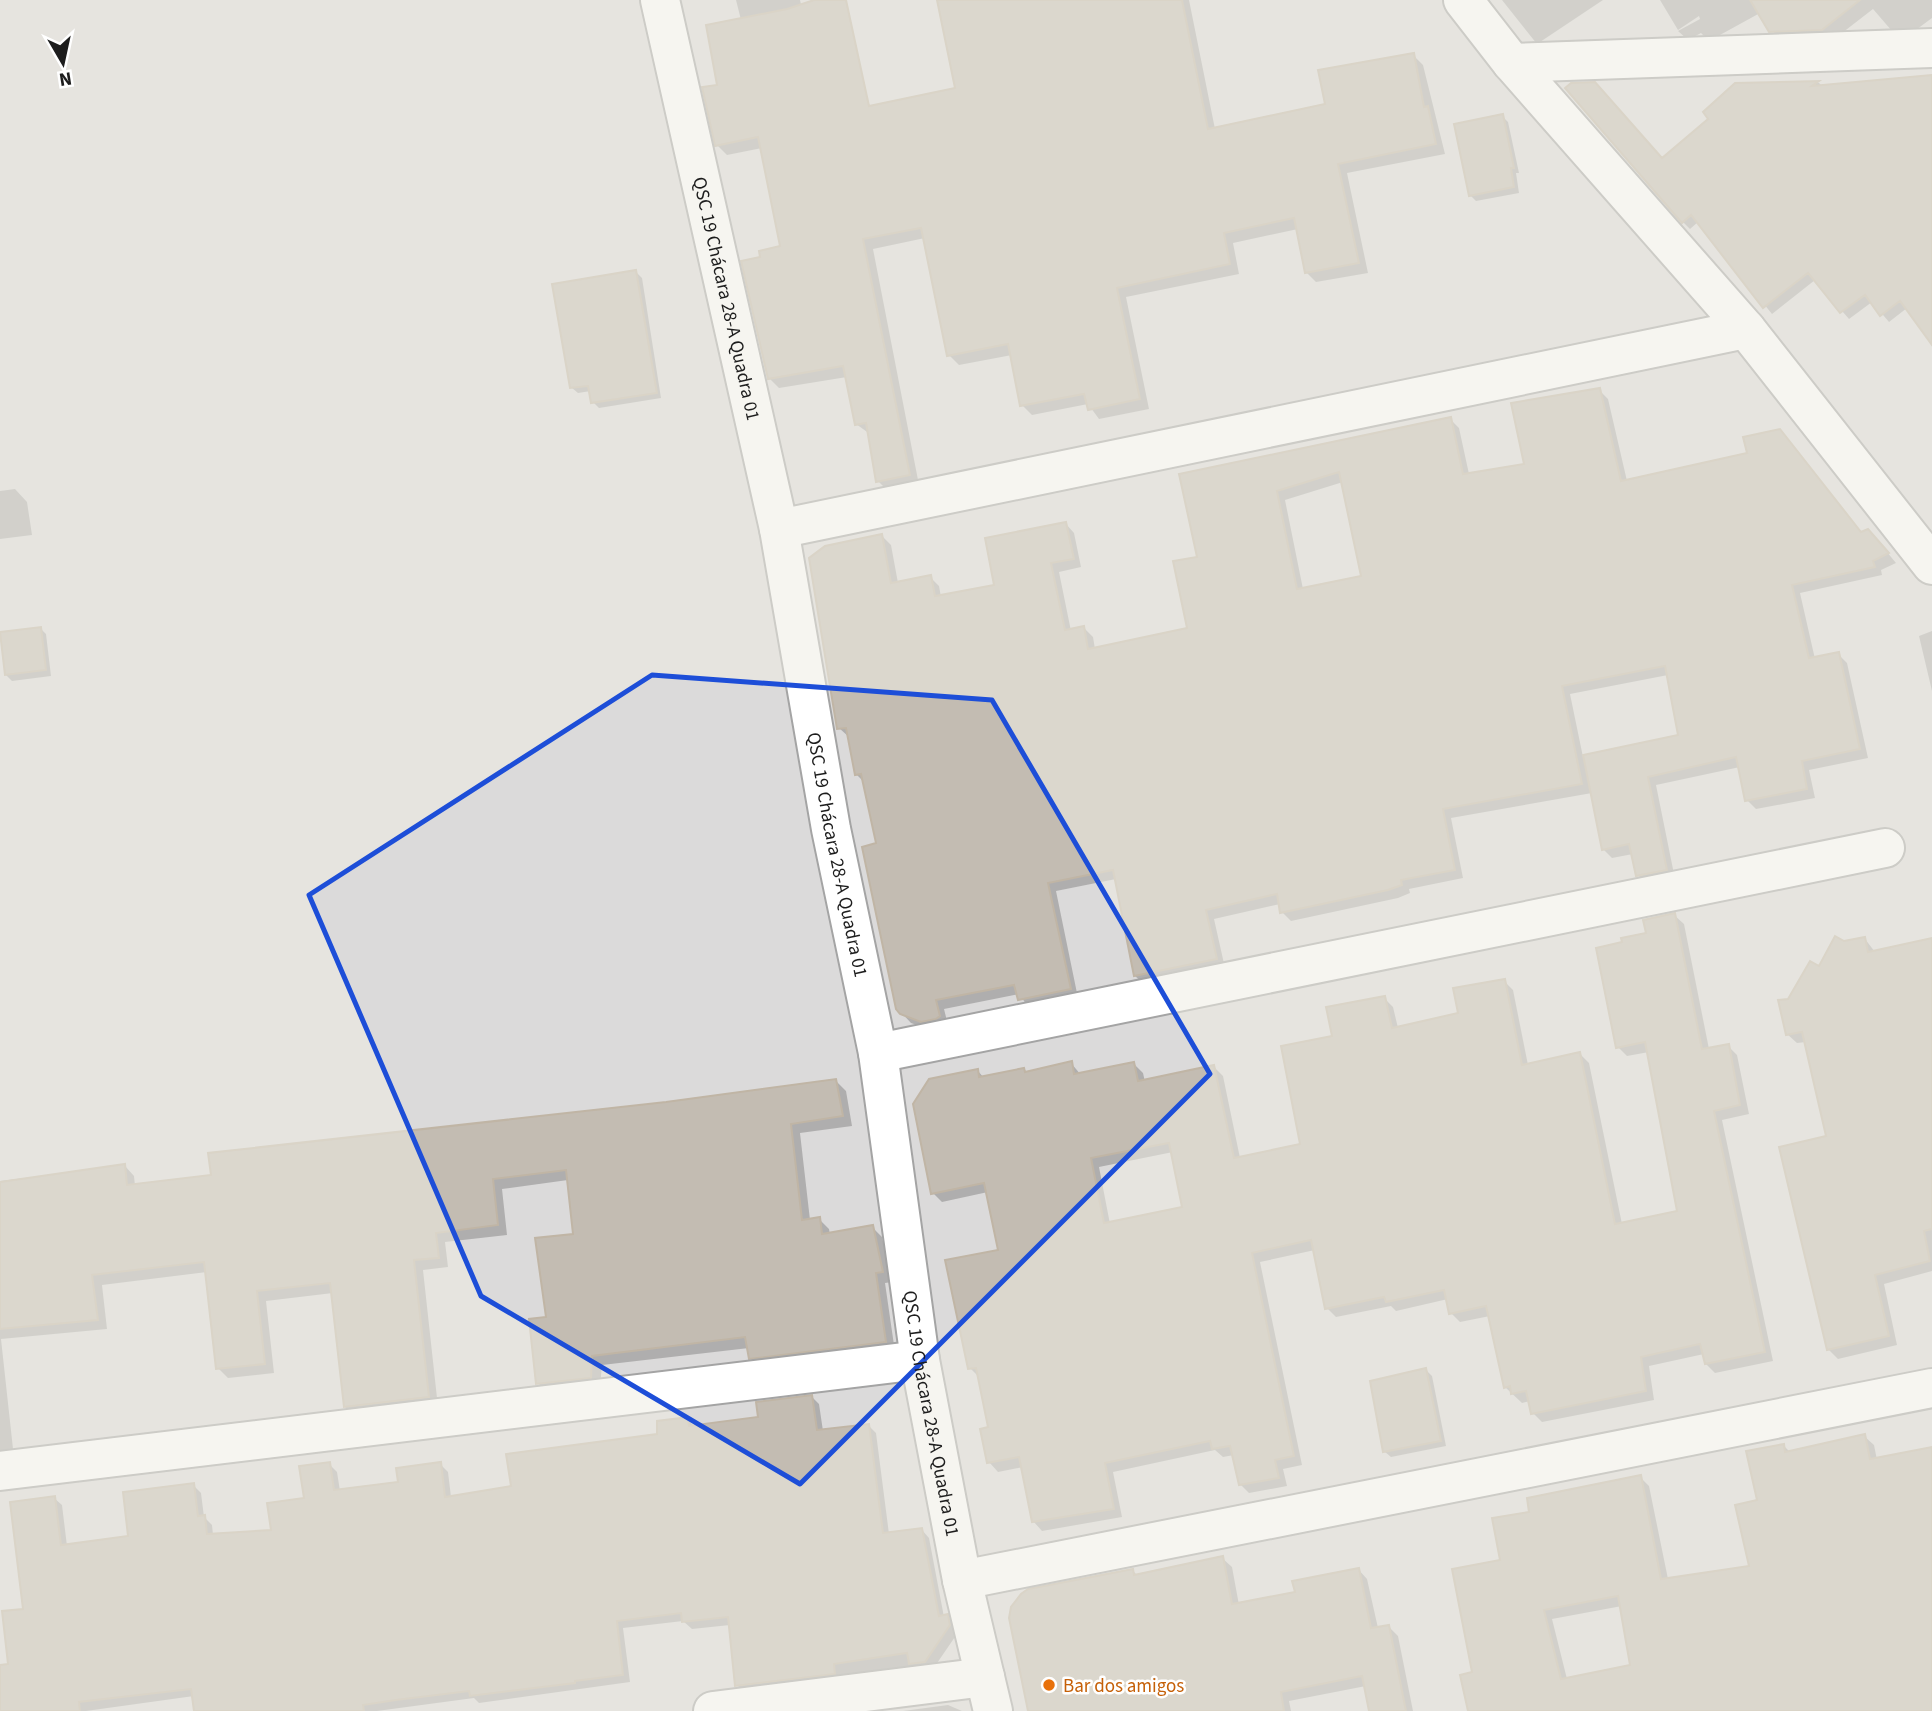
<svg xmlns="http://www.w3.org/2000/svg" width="1932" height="1711" font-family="'Source Sans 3',sans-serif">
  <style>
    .residential { fill: #dbdada }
    .shadow { fill: #0003; fill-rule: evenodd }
    .building { fill: #c3bcb2; stroke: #c0b5a5; stroke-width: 2; fill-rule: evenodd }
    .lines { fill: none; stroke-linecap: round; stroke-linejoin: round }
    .minor-casing { stroke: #a4a4a4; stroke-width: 42 }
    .minor { stroke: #fff; stroke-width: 38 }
    .marked { fill: none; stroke: #1d4ed8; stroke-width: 5; stroke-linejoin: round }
    .food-dot { fill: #e8710a; stroke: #fff; stroke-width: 2.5 }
    .labels { text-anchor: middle; stroke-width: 5; stroke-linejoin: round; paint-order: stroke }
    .street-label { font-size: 19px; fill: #1d1d1d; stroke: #fff }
    .food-label { font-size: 19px; fill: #c56008; stroke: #fff; text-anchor: start }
  </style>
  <rect width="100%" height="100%" fill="#eeece3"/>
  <path class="residential" d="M0,0h1932v1711h-1932z"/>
  <path class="shadow" d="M736,0h64l41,178 116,-89 -19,-89h251l26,129 112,-23 86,-51 10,10 22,89 -98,19 21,100 -52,9 -10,-10 -8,-43 -65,14 6,31 -113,23 23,112 -50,10 -11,-15 -56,11 -10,-10 -10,-50 -53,10 -10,-10 -24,-117 -52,11 46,236 -31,6 -10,-10 -8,-47 -14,-10 -9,-47 -68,11 -10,-10 -7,-120 20,-11 -20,-99 -35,7 -10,-10 2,-59 22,-66z
    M1502,0h101l-66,44z
    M1660,0h272v18l-27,20h-7l-25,-29 -40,31 -52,2 -21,-29 -51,28 -8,-8 -13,7 -10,-9 22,-12 -1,-3 -21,14z
    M1932,76v266l-25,-34 -18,14 -17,-20 -23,17 -34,-39 -43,34 -74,-92 -8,7 -7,-7 -20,-62 48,-41 25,-34 83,-2 4,4z
    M1502,116l6,6 11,51h-3l3,20 -43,8 -6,-6z
    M636,272l6,6 19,120 -62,10 -6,-6 -2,-11 -13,2 -6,-5z
    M1599,390l9,9 19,82 122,-27 39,-13 74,92 15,7 19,23 -15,7 1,5 -82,18 15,66 23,-5 9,9 21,95 -59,12 6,28 -59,11 -9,-9 -7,-33 -84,18 19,94 -28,5 -9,-9 -5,-21 -21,4 -9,-9 -11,-56 -141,25 12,60 -54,11 1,4 -12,5 -107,23 -9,-9 -2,-8 -66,15 11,49 -81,16 -9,-8 -19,-97 -60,12 22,107 -49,10 -10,-14 -75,15 4,16 -17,5 -20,-7 -14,-15 -19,-163 -13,-62 -9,-9 -7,-37 -10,-9 -29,-169 72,-23 9,9 7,38 32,-6 9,9 2,11 55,-11 70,-62 8,9 7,34 -22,5 12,59 13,-3 9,9 2,12 94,-20 10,-71 -17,-83 268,-56 9,9 10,46 57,-9zM1343,482l20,95 -60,12 -18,-89zM1668,675l12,61 -97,21 -13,-63z
    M15,489l12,13 5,33 -32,4v-48z
    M40,628l6,6 5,42 -39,5 -6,-6z
    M1932,631v60l-13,-55z
    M1674,915l10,9 25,125 19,-3 9,9 12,59 -27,6 51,241 -58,12 -9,-9 -2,-10 -55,12 5,34 -112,22 -9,-9 -3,-12 -8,2 -17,-16 -15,-71 -30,6 -9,-9 -3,-14 -52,12 -5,-5 -55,11 -9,-9 -12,-58 -55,12 42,203 -19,4 4,17 -38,7 -9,-9 -6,-29 -11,2 -8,-7 -102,22 9,45 -80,14 -9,-10 -10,-54 -25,5 -9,-10 1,-34 -10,-50 -10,-10 30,-117 -12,-59 -46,10 -9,-9 45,-122 6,7 40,-8 3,3 44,-10 10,12 53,-11 9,9 2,9 69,-15 9,9 17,82 62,-13 32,-108 50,-39 9,9 5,21 62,-14 44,-33 9,9 15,75 52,-11 9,9 33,161 57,-11 -30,-161 -22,4 -9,-9 6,-103 24,-10zM1173,1152l11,57 -74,15 -11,-57z
    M1865,939l10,13 57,-12v331l-48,13 13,61 -59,14 -9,-9 -1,-213 -22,-95 -9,1 -10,-9 2,-33 55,-58z
    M836,1081l10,10 6,35 -52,7 10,87 9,-1 10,10 1,6 42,-8 10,10 10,45 -7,1 10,69 -135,16 -10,-10 -1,-10 -147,17 -2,22 -52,6 -10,-10 10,-65 27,-83 -7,-55 -66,9 5,46 -62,7 3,25 -25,3 15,137 -83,10 -10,-10 -12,-114 -67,8 8,72 -46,5 -10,-10 -11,-96 -105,13 5,44 -106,10 13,119 -14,4v-281l125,-15 9,10 1,10z
    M1426,1370l6,6 14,70 -55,11 -6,-5z
    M812,1397l7,7 4,27 46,-5 7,7 13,101 33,-4 7,8 15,79 11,7 2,10 -24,35 -188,24 -8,-8 -7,-60 -38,4 -9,-8 -60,7 7,54 -151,21 -5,-5 -97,13h-181l-2,-15 -108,15h-86v-45l10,-2 44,-166 8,7 5,41 63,-9 63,-52 8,8 3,24 8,8 1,10 59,-4 34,-31 23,-36 8,8 3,19 60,-7 40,-20 8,8 3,25 62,-9 145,-52 29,-17 8,8 65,-8z
    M1864,1436l10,9 3,15 55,-12v263h-463l5,-37 28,-113 29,-47 109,-37 9,9 19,93 83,-11 8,-67 24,-56 7,7zM1622,1606l10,60 -65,13 -15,-60z
    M1222,1558l10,9 7,38 58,-11 61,-25 9,10 11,49 11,-1 9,9 15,75h-42l-5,-25 -77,15 2,10h-250l91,-141 6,6z
    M948,1705l14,6h-59z"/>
  <path class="building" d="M814,0h32l23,106 86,-18 -18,-88h245l26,129 117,-25 -7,-34 96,-17 10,54 4,-1 8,38 -98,20 21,99 -54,10 -11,-55 -70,15 6,31 -113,24 23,111 -52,11 -4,-16 -64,12 -12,-62 -61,12 -26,-128 -58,11 47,236 -34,7 -10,-59 -11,2 -12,-59 -75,13 -27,-118 19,-4 -1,-6 21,-5 -22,-109 -43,9 -13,-59 15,-2 -11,-60 81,-16z
    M1750,0h110l-38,30 -53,2z
    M1932,75v270l-32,-44 -20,15 -15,-21 -25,18 -32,-40 -45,35 -72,-93 -9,8 -117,-135 6,-5 24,-1 67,76 46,-39 -5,-7 32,-29 84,-2 -7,5z
    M1503,114l11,54h-3l3,19 -45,9 -15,-72z
    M636,270l21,123 -66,10 -3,-17 -18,2 -18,-104z
    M1600,388l21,93 126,-28 -4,-16 37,-8 81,103 7,-3 21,24 -16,8 2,6 -83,18 17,73 30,-6 21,97 -58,12 5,28 -62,12 -9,-44 -88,20 19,93 -31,6 -7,-32 -27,6 -19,-95 95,-20 -13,-69 -103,20 20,98 -139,25 12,61 -54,10 1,5 -14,5 -108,23 -3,-19 -71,16 11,49 -83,17 -21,-106 -65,13 23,106 -53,11 -4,-15 -78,15 4,16 -4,3 -15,3 -21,-8 -4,-5 -34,-162 14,-4 -15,-69 -6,1 -9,-47 -9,1 -28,-171 16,-12 57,-12 9,49 40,-8 4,21 59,-11 -9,-47 81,-16 8,37 -23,4 14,67 19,-4 4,23 99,-21 -14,-67 24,-4 -18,-83 272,-57 12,57 61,-10 -13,-61zM1339,472l22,104 -64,13 -20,-98z
    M41,627l5,43 -41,5 -5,-43z
    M1675,913l27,136 27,-5 11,61 -26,6 51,241 -60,12 -5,-20 -59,13 5,34 -115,23 -5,-23 -15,3 -1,-8 -6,2 -18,-82 -37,8 -5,-24 -58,12 -2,-5 -59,12 -14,-69 -59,13 42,203 -19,4 4,18 -40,7 -9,-39 -18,3 -2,-8 -105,22 9,46 -82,13 -13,-65 -32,6 -7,-34 8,-2 -12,-59 -8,1 -23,-109 53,-10 -14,-67 -53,11 -18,-90 16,-25 49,-10 1,8 45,-9 1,4 47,-11 2,13 60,-12 4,19 76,-16 20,93 66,-14 -19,-98 51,-10 -6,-29 59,-11 7,32 66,-15 -5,-25 52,-9 17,86 58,-13 35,172 62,-13 -32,-169 -29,6 -20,-100 26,-6 -1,-4 25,-5 -3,-13zM1169,1143l13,64 -78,16 -13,-65z
    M1835,936l9,5 21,-4 3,15 64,-14v291l-8,2 6,30 -55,14 14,61 -62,14 -48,-203 47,-11 -24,-104 -16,3 -8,-35 10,-1 22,-38 9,5z
    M836,1079l7,37 -52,8 11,96 18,-3 2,17 51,-9 10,47 -7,1 10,69 -137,17 -4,-22 -153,19 -1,22 -55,6 -7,-65 17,-2 -11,-79 38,-4 -7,-64 -73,9 5,46 -62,8 3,25 -25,2 15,137 -85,10 -14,-124 -73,8 8,73 -49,5 -12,-107 -112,13 6,45 -98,9v-147l125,-18 2,21 84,-10 -3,-22 458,-51z
    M1426,1368l15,73 -58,11 -13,-71z
    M812,1395l5,35 52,-6 14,109 39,-5 17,88 9,-2 2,11 -25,37 -16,2 -2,-11 -73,11 1,10 -100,12 -7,-69 -46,5 -1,-9 -64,8 6,54 -48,6v2l-105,13 -1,-5 -73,9 -33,5 1,6h-170l-3,-22 -112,13 1,9h-80v-46l8,-1 -6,-53 21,-2 -13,-107 45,-6 6,49 67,-9 -5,-44 71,-9 4,33 7,-1 2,19 64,-4 -4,-27 37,-5 -5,-32 31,-4 4,28 64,-8 -2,-14 45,-6 4,35 66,-11 -5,-32 151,-20v-13l31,-4 1,9 69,-9 -2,-15z
    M1865,1434l5,25 62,-12v264h-464l-8,-36 12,-3 -20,-103 48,-9 -8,-42 37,-6 -2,-14 114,-23 20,104 88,-13 -14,-61 22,-5 -11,-49 38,-7 1,8zM1618,1596l12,69 -69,14 -17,-69z
    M1223,1556l9,48 63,-12 -3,-11 67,-13 12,60 18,-3 17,86h-37l-7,-35 -81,16 3,19h-256l-19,-93 2,-11 10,-13 7,-5 105,-20 1,6z"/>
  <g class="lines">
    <g class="minor-casing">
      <g id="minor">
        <path id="s1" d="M660,0l119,529 52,300 47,224 42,307 42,220 31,131"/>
        <path d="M1463,0l49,63 234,266 186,236"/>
        <path d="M1512,63l420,-15"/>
        <path d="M779,529l967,-200"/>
        <path d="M878,1053l1007,-205"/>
        <path d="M0,1471l920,-111"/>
        <path d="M962,1580l970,-192"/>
        <path d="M713,1711l272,-34"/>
      </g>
    </g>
    <use href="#minor" class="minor"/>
  </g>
  <path d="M0 0H1932V1711H0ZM652,675l340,25 218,374 -410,410 -319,-188 -172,-401z" fill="#eeece3" fill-opacity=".55" fill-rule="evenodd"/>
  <path class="marked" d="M652,675l340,25 218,374 -410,410 -319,-188 -172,-401z"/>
  <circle class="food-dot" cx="1049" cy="1685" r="7"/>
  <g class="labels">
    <g class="street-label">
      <text dy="7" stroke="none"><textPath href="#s1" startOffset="306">QSC 19 Chácara 28-A Quadra 01</textPath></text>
      <text dy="7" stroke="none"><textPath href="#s1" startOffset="873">QSC 19 Chácara 28-A Quadra 01</textPath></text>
      <text dy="7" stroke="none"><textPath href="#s1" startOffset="1440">QSC 19 Chácara 28-A Quadra 01</textPath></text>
    </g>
    <g class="food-label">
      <text x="1063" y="1692">Bar dos amigos</text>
    </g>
  </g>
  <g transform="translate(63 63) rotate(171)" stroke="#ffffff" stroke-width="5" paint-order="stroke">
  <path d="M0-5L12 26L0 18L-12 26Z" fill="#1d1d1d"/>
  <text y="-10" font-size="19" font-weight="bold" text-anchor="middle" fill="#1d1d1d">N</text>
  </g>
</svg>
